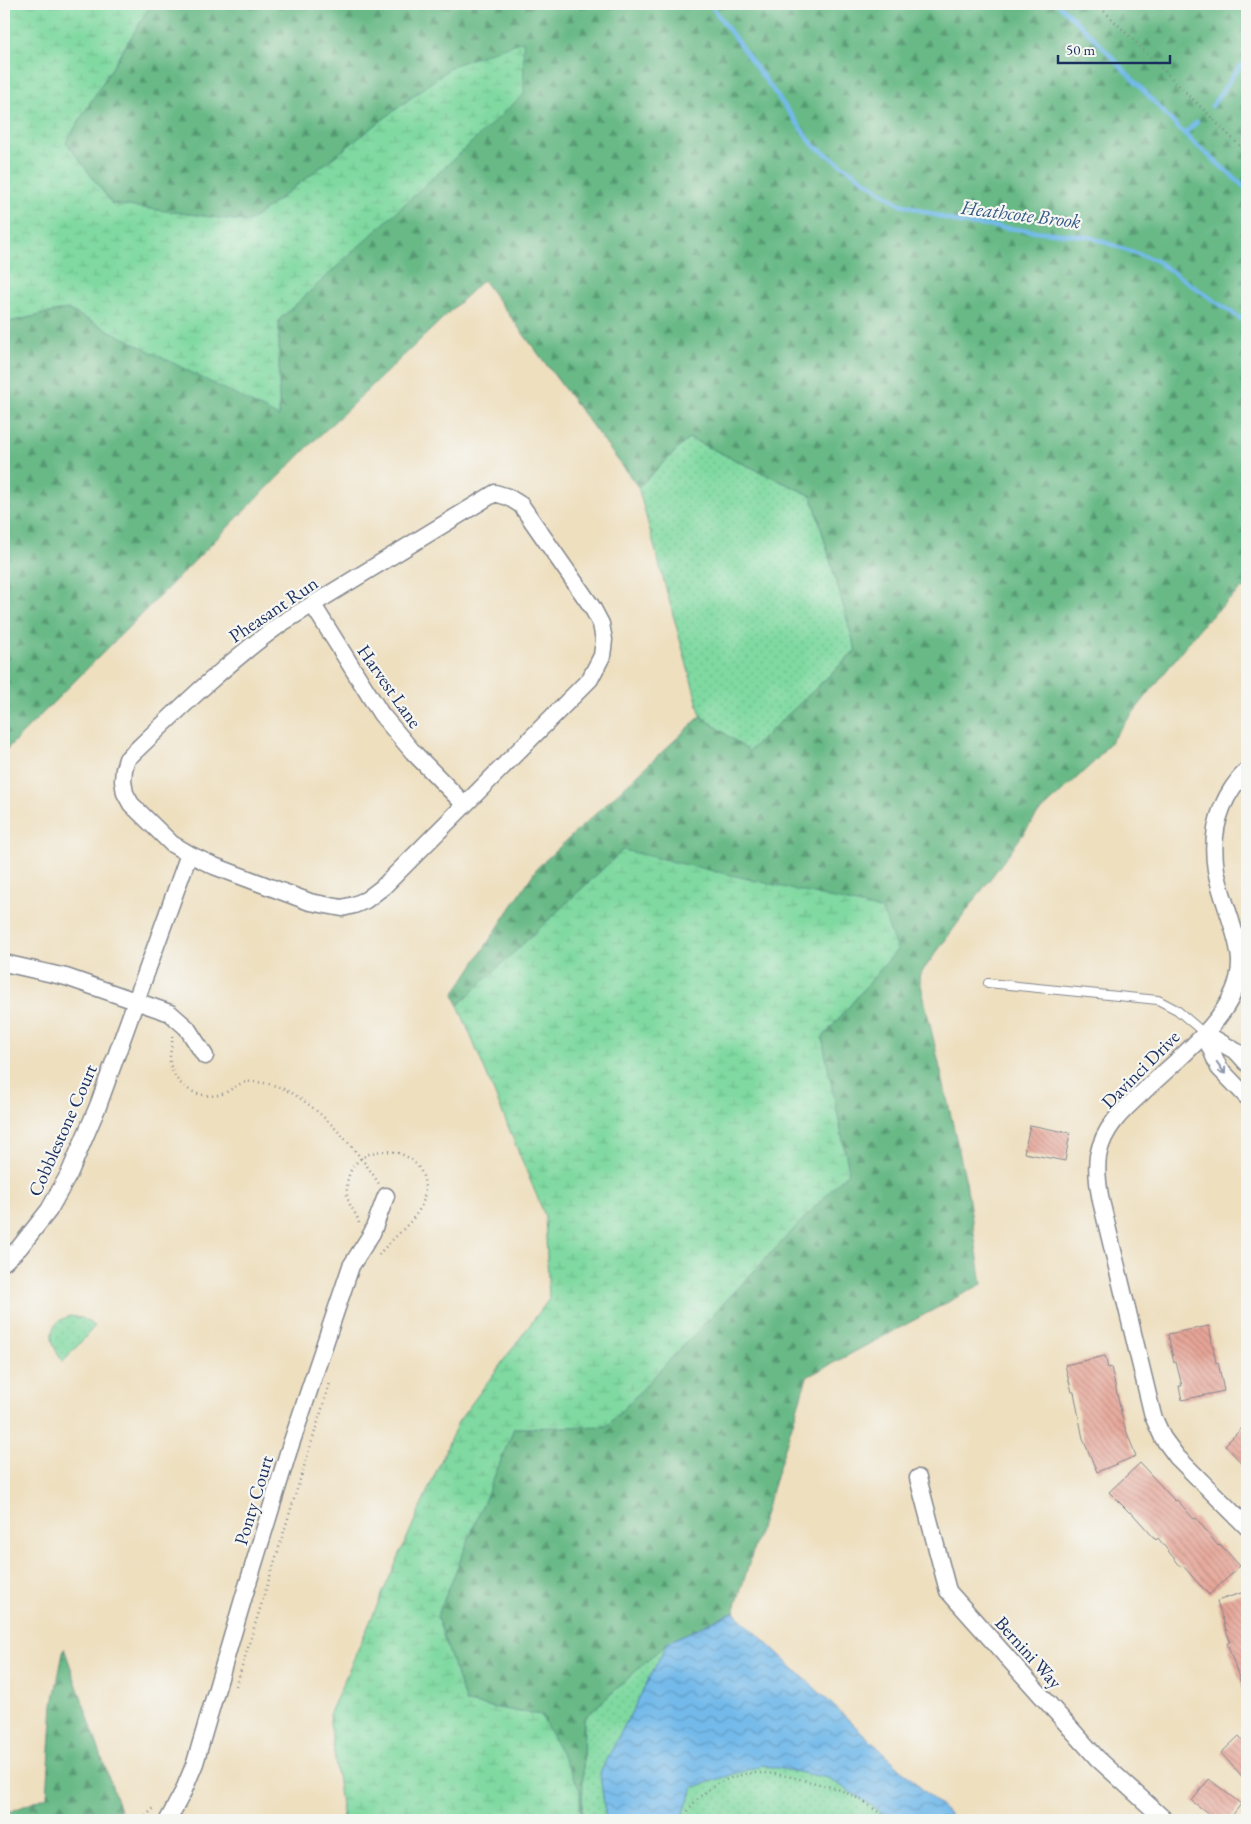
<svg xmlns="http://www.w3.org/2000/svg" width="1251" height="1824" font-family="'EB Garamond',serif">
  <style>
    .green { fill: url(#green-dots); stroke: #4d847f }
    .forest { fill: url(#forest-firs); stroke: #417472 }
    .wetland { fill: url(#wetland-marsh); stroke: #4d847f }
    .water { fill: url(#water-waves); stroke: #4774a4 }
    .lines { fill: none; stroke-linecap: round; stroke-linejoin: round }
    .stream { stroke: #73baea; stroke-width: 4.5 }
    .building { fill: url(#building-back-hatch) }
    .service-casing { stroke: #84878e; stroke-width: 10 }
    .minor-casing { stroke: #84878e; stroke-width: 19 }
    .path { stroke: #84878e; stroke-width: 2.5; stroke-dasharray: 1 4; stroke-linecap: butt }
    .service { stroke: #fff; stroke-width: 8 }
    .minor { stroke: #fff; stroke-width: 16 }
    .oneway { stroke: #8d97ae }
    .labels { text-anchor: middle; stroke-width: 4.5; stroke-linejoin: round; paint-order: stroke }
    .street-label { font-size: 19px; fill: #1b2f5e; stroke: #f6f6f2 }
    .water-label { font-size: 20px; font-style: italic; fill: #355988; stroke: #f6f6f2 }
  </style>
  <defs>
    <pattern id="green-dots" width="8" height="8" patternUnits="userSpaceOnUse" patternTransform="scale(1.25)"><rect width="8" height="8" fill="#7fd9a0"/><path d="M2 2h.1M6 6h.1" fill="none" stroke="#6dbb8c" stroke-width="1.8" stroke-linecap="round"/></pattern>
    <pattern id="forest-firs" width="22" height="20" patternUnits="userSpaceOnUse" patternTransform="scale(1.25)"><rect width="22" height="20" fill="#67b986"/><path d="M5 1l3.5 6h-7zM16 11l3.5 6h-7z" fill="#549771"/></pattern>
    <pattern id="wetland-marsh" width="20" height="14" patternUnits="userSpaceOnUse" patternTransform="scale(1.25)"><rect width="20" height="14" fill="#7fd9a0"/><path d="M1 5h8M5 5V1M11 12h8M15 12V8" fill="none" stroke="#6dbb8c"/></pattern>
    <pattern id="water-waves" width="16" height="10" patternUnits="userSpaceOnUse" patternTransform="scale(1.25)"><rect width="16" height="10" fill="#73baea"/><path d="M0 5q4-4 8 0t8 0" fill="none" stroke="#5e98c1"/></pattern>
    <pattern id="building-back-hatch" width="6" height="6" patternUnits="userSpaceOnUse" patternTransform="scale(1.25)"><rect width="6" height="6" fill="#e7a597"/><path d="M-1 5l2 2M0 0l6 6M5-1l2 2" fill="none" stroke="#ba877e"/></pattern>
  </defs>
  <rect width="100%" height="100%" fill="#f6f6f2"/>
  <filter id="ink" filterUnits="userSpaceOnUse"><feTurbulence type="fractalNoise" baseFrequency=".02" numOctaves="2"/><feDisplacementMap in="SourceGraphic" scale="10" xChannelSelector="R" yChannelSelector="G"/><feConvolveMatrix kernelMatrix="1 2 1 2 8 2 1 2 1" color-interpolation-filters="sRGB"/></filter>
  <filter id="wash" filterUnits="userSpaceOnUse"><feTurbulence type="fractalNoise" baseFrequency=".0096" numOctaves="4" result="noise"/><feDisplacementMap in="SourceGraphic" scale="20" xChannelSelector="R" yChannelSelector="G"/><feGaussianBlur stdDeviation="1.12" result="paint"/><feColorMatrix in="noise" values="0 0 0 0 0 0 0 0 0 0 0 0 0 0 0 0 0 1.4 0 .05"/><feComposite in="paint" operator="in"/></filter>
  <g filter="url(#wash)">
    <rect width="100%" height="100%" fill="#eedfbf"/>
    <path class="green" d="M689,438l123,58 44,154 -107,102 -48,-36 -63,-229z
      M70,1316l12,2 13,8 -32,36c-13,-18 -19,-38 7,-46z
      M668,1642l-68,131 6,47h-24l2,-102z
      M762,1765l67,13 65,42h-214l14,-33z"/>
    <path class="forest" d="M150,4h1097v588l-5,-4 -39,36 -107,136 -59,55 -118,161 47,206 16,102 -175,93 -73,235 -66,30 -84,76 -2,102h-2v-30l-39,-75 -75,-12 -29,-86 77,-189 93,-2 242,-255 -27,-133 75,-88 -274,-100 -165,155 -4,-11 83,-126 164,-152 48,35 107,-100 -44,-155 -123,-58 -51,49 -155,-207 -168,160 -311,312v-429l63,-14 212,107v-96l245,-227 -70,-28 -205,157 -137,-18 -46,-62 83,-134z
      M64,1648l56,162 -28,10h-88v-6l43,-17 6,-93z"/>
    <path class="wetland" d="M7,4h143l-1,4 -83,134 46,62 137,18 205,-157 69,-24 1,53 -245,226v97l-212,-108 -63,14v-315z
      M623,850l259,60 15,40 -75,88 27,133 -242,255 -93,2 -77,189 29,86 75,12 39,75v30h-237l-14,-105 129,-293 91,-123 -4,-83 -87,-211z"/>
    <path class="water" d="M734,1612l221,208h-61l-65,-42 -67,-13 -68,22 -14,33h-74l-6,-47 68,-131z"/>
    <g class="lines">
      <path class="stream" d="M710,4l103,141 85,58 62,20 130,14 65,23 92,63
        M1058,4l38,36 88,94 63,55
        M1212,106l25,-36 10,-10
        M1184,134l13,-12"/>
    </g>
    <g id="blocks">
      <path class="building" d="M1030,1125l40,8 -5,28 -41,-8z
        M1209,1326l7,37 2,-1 6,29 -42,9 -3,-14h3l-6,-24 -2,1 -6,-29z
        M1105,1356l3,12 3,-1 13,58 12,31 -39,16 -14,-33 -9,-47h-2l-7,-27z
        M1247,1423v46l-22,-24z
        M1140,1463l35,38 2,-1 17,19 2,-1 22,28 2,-2 20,22 -31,29 -26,-29 -2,1 -23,-29 -2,2 -25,-28 -1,1 -21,-21z
        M1247,1591v103l-2,1 -18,-52 3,-1 -13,-41z
        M1239,1736l8,9v37l-26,-29z
        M1209,1779l32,25 -12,16h-12l-25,-19z"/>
    </g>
  </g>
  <g filter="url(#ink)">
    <use href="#blocks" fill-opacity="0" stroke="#84878e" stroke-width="1"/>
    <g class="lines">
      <g class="service-casing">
        <path id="service" d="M988,983l170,17 19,10 27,23"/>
      </g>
      <g class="minor-casing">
        <path id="minor" d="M495,493l13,4 13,8 71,102 9,17 3,16 -2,16 -12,23 -207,208 -17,13 -12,5 -12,3 -32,-6 -96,-36 -25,-12 -17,-10 -41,-40 -6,-11 -2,-12 1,-12 3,-10c50,-48 99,-96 155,-136z
          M313,605l68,109 32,38 51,52
          M1247,770c-27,28 -37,62 -31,100 3,17 10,35 15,51 8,26 14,44 3,70 -15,37 -62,73 -91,101 -20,18 -40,36 -45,64 -2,15 0,30 3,45l52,215 10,22 14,19 70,70
          M4,963l62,14 104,36 17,15 18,28
          M1204,1033l15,35 28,29
          M1204,1033l33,19 10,11
          M4,1262l15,-14 30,-38 20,-36 29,-68 91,-252
          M918,1478l30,113 149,167 68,62
          M168,1820l15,-28 12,-29 49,-167 44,-143 63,-187 21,-33 14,-37"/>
      </g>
      <path class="path" d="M1097,4l150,149
        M172,1036c1,9 -3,18 -2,26 3,24 30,39 52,32 9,-3 14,-10 24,-12 9,-1 20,1 30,4 37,12 83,65 103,98
        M359,1223c-2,-10 -11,-17 -12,-28 -6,-62 88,-56 77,3 -4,21 -34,41 -47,59
        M236,1686l94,-303
        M142,1820l14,-14
        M683,1820c13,-29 47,-48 78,-47 15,0 31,4 46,8 14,3 31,7 44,14 14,6 26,17 39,25"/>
      <use href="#service" class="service"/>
      <use href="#minor" class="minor"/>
    </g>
    <defs><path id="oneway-shaft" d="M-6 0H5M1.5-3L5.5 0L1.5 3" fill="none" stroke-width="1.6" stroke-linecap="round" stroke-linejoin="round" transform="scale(1.25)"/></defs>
    <use class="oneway" href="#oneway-shaft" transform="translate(1221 1068) rotate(55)"/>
  </g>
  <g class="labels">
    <g class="street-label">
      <text transform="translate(273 609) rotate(-34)" y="7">Pheasant Run</text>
      <text transform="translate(390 686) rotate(55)" y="7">Harvest Lane</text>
      <text transform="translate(1140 1069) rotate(-45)" y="7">Davinci Drive</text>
      <text transform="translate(62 1130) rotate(-66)" y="7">Cobblestone Court</text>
      <text transform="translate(253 1500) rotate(-73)" y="7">Ponty Court</text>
      <text transform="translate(1029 1652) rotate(48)" y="7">Bernini Way</text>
    </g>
    <g class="water-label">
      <text transform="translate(1021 214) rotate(7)" y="7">Heathcote Brook</text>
    </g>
  </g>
  <rect width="1251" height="1824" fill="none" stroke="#f6f6f2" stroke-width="20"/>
  <path d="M1058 55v8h112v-8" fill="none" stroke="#1b2f5e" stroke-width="2.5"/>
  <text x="1066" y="55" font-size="15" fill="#1b2f5e" stroke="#f6f6f2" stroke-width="4" paint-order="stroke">50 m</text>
</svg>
